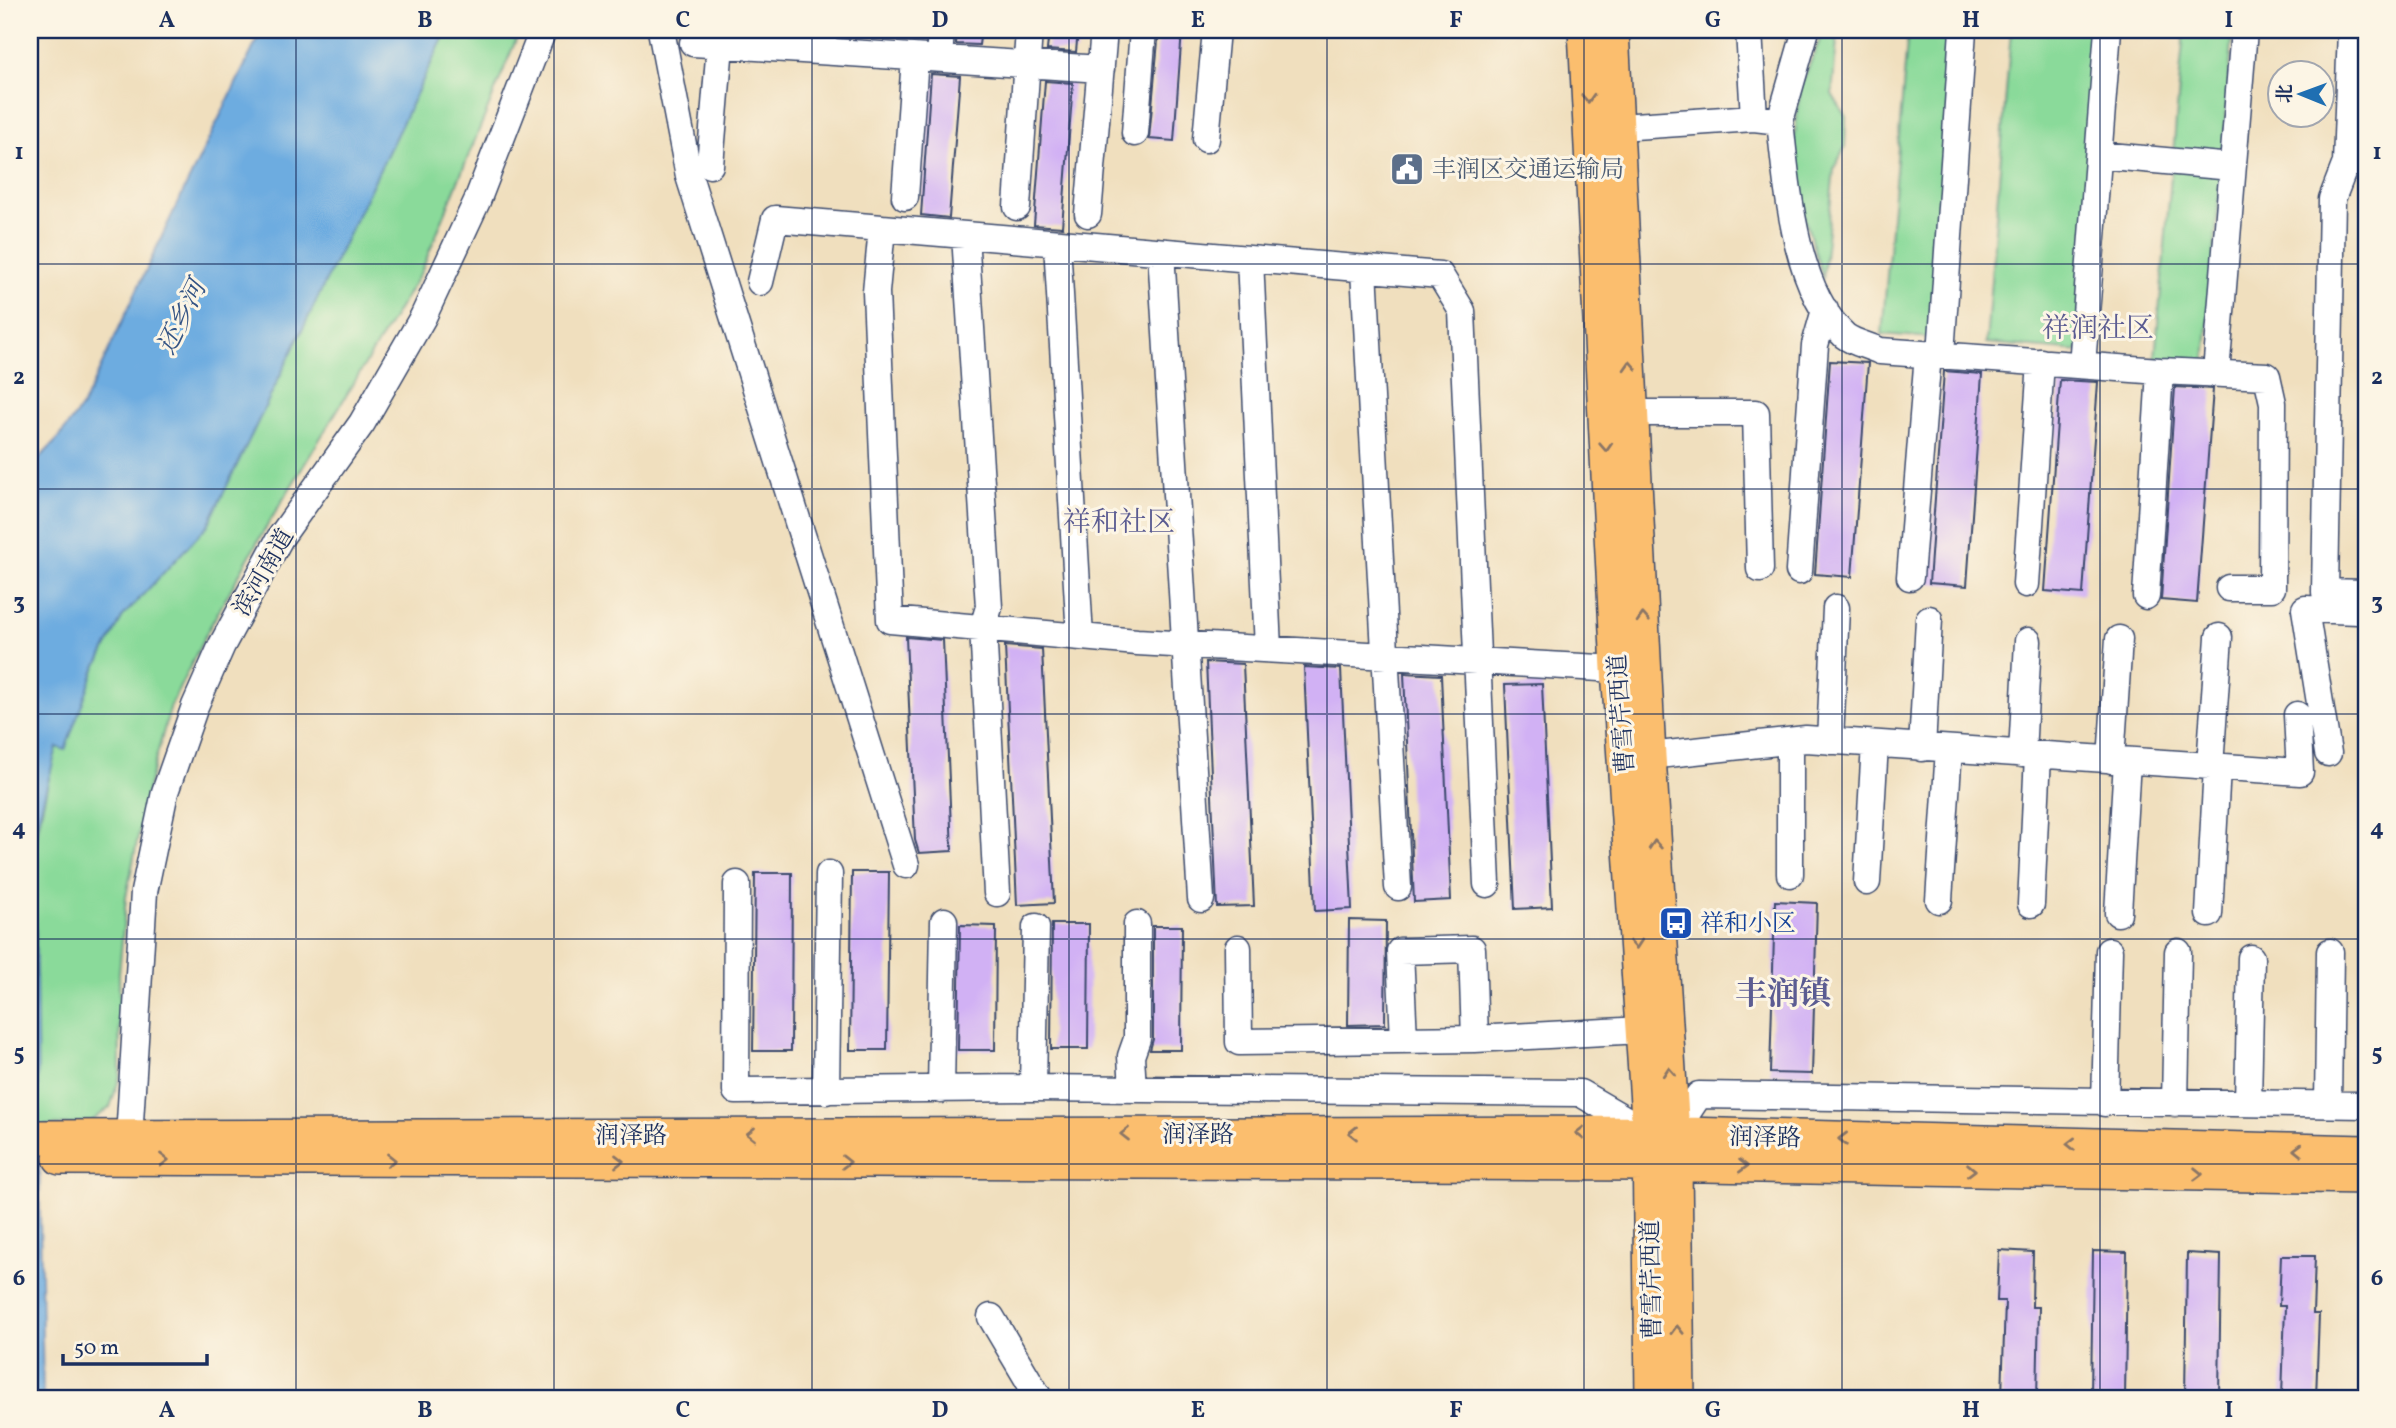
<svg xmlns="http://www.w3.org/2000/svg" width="2396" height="1428" font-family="Vollkorn,'Noto Serif SC',serif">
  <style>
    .green { fill: #8ada9a; stroke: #52847c; stroke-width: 2 }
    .water { fill: #6dace0; stroke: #446e9f; stroke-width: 2 }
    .building { fill: #d1b1f4 }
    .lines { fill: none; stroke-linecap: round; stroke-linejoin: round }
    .minor-casing { stroke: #3b496c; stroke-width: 29 }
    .major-casing { stroke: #3b496c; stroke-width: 36 }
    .minor { stroke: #fff; stroke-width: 26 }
    .major { stroke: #fbbe6e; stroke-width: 33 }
    .oneway { stroke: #8b7666 }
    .grid { fill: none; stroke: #1b2f5e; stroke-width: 2; stroke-opacity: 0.55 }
    .labels { text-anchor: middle; stroke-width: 6; stroke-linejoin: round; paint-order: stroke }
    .service-label { font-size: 24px; fill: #4e5e75; stroke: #fcf5e5; text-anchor: start }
    .street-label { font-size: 24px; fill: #1b2f5e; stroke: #fcf5e5 }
    .transit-label { font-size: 24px; fill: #164399; stroke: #fcf5e5; text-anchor: start }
    .water-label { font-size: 26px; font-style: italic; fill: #345485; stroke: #fcf5e5 }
    .quarter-label { font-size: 28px; fill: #5b5c92; stroke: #fcf5e5 }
    .district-label { font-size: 32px; font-weight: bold; fill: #5b5c92; stroke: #fcf5e5 }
    .neatline { fill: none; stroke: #1b2f5e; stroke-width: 2.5 }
    .grid-label { font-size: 23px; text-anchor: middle; font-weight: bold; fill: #1b2f5e }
  </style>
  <rect width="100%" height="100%" fill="#fcf5e5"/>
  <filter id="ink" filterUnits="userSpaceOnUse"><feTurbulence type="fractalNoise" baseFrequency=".0143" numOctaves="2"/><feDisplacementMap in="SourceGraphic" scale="14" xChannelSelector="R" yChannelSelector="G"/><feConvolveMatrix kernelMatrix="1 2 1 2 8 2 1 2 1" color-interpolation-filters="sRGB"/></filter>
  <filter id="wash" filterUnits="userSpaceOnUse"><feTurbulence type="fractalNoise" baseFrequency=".00686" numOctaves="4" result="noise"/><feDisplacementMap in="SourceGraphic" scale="28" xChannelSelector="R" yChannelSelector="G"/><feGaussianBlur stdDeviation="1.57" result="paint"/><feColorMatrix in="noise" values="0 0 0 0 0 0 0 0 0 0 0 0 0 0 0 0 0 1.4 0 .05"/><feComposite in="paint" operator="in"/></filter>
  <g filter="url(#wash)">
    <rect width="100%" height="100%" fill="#f0dfbe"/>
    <path class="green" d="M447,30h73l-99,242 -163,269 -51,91 -36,73 -23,82 -22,110 -7,76 1,103 -10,31 -22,17 -51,2 -2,-214 -5,-1c0,-57 13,-109 27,-165l7,3 31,-80 28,-53 85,-91z
      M1824,30h14l-6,64 14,23 -1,30 -11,22 -11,110 -27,-91 -2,-47 7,-56z
      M1908,30h50l-26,308 -50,-4z
      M2011,30h92l-25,321 -92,-8z
      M2184,30h49l-28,332 -50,-4z"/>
    <path class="water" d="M262,30h185l-239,495 -85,91 -28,53 -30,81 -8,-3 -20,77 -7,50v-406l27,-28 26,-35 88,-188z
      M30,911l5,1 8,486h-13z"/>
    <g id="blocks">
      <path class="building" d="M957,30h24l-2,15 -23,-1z
        M1049,30h29l-2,22 -29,-2z
        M1159,30h23l-8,111 -25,-2z
        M931,74l29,2 -11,142 -28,-3z
        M1045,81l28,2 -11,144 -28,-2z
        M1830,361l38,2 -16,214 -37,-3z
        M1944,371l38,3 -15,212 -38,-3z
        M2060,380l38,2 -15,212 -38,-3z
        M2175,387l38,2 -16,214 -36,-3z
        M906,637l37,3 9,211 -33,2 -4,-13z
        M1005,646l37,3 12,254 -37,2z
        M1206,662l37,2 11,242 -37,1z
        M1304,667l37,2 11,240 -37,2z
        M1404,673l37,2 10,225 -37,2z
        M1542,684l10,223 -37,2 -10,-224z
        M852,872h37l-2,178h-37z
        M755,873h37l-1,178h-38z
        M1775,901l42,2 -5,171 -42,-1z
        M1349,920l37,1 -1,103 -37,1z
        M1052,924h37l-1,125h-37z
        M960,925l36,1 -1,124h-37z
        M1153,926h29l-1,124h-31l3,-11z
        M1999,1250l34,2 -1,55h7l-2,91h-35l3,-97h-8z
        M2093,1251l34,1 -2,146h-34z
        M2187,1253l34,2 -2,143h-34z
        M2281,1256h34l-2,58h6l-3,84h-34l3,-92h-6z"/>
    </g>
  </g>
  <g filter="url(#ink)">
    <use href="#blocks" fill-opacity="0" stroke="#3b496c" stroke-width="2"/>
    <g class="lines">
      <g class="minor-casing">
        <path id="minor" d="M661,30l28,146 217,689
          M1749,30l5,88
          M2351,30l-5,133h20
          M693,43l408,26
          M939,59l2,-29
          M1780,121l26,-91
          M1619,127l135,-9 26,3c7,65 14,168 65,215 9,7 25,10 35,15l280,20 107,5 6,27 -1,185h-43
          M1135,133l8,-103
          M1206,139l10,-109
          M2099,155l133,12
          M2346,163l-14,36 -7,393 41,1
          M710,165l10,-120
          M905,197l10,-139
          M1017,207l12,-177
          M1088,214l16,-184
          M882,228l-6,64 14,328 247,22 481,27
          M965,235l24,372 -6,20 14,266
          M1057,243l23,394
          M1161,252l40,647
          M1250,259l18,390
          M1364,270l34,617
          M760,282l15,-63 665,56 22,36 25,573
          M1941,354l22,-324
          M2082,365l26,-335
          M2216,373l28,-343
          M1633,413h123l4,156
          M1799,571l16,-226 10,-35
          M1910,577l18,-223
          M2026,584l15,-222
          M2146,596l14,-225
          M1790,741v133
          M1830,741l6,-133
          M1922,748l7,-129
          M2328,753l-23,-144 53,2
          M2022,754l6,-113
          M1649,756l157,-17 494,33 -3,-57
          M2111,760l8,-121
          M2210,766l9,-129
          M1867,882l8,-138
          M737,884l-1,207 297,-3 547,5 69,40
          M1939,900l10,-151
          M2031,904l7,-149
          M2118,913l9,-152
          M2209,914l8,-147
          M1238,948l1,94 236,-3 167,-9
          M1404,1040l-4,-89 72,-2 3,90
          M1033,1088l3,-161
          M1133,1089l-2,-33 6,-17v-115
          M941,1090l3,-169
          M826,1091l3,-217
          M2105,1103l4,-152
          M2175,1103l3,-151
          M2248,1103l3,-145
          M2328,1104l2,-152
          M1673,1134l26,-39 667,10
          M128,1155l16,-263 21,-100 30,-86 27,-61 58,-107 82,-115 61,-106 54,-116 66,-171
          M991,1317l48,81"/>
      </g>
      <g class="major-casing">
        <path id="major" d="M1585,30l33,639 31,464 3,265
          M1612,30l37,726 26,409 3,233
          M30,1137l1619,-4 717,19
          M60,1158l1589,6 717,13"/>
      </g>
      <use href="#minor" class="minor"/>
      <use href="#major" class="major"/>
    </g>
    <defs><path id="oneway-chevron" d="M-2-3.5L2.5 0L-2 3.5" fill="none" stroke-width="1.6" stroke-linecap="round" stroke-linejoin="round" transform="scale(1.75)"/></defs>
    <g class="oneway">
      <use href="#oneway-chevron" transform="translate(1588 98) rotate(87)"/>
      <use href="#oneway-chevron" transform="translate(1630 366) rotate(-93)"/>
      <use href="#oneway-chevron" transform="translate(1606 447) rotate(87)"/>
      <use href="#oneway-chevron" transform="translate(1643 618) rotate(-93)"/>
      <use href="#oneway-chevron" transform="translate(1655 845) rotate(-94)"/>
      <use href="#oneway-chevron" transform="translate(1636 944) rotate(86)"/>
      <use href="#oneway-chevron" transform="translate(1669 1072) rotate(-94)"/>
      <use href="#oneway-chevron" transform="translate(1353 1133) rotate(180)"/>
      <use href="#oneway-chevron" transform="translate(1580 1133) rotate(180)"/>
      <use href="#oneway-chevron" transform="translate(751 1134) rotate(180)"/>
      <use href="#oneway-chevron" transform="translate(1125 1134) rotate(180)"/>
      <use href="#oneway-chevron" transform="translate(1843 1139) rotate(-179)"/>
      <use href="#oneway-chevron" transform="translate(2071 1144) rotate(-179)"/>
      <use href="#oneway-chevron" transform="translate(2298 1150) rotate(-179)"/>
      <use href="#oneway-chevron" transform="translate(164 1160)"/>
      <use href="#oneway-chevron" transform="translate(391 1160)"/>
      <use href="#oneway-chevron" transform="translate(619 1161)"/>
      <use href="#oneway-chevron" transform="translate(846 1162)"/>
      <use href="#oneway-chevron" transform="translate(1743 1166) rotate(1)"/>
      <use href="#oneway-chevron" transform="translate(1971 1170) rotate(1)"/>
      <use href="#oneway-chevron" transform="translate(2198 1174) rotate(1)"/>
      <use href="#oneway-chevron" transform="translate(1677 1330) rotate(-91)"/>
    </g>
  </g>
  <path class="grid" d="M296,30v1368M554,30v1368M812,30v1368M1069,30v1368M1327,30v1368M1584,30v1368M1842,30v1368M2100,30v1368M30,264h2336M30,489h2336M30,714h2336M30,939h2336M30,1164h2336"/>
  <defs>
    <g id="civic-square" transform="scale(1.75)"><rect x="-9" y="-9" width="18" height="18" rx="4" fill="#5c6f8a" stroke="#fcf5e5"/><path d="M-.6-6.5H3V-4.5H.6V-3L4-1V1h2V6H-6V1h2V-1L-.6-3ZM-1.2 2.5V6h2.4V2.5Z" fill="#fff"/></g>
    <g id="bus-square" transform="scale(1.75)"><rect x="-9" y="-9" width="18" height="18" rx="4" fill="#1a4fb4" stroke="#fcf5e5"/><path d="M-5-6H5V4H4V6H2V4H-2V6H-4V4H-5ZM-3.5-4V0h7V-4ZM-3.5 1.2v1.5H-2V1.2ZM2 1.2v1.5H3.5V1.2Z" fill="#fff"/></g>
  </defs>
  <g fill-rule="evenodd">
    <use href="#civic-square" x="1407" y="169"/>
    <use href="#bus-square" x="1676" y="923"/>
  </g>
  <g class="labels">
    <g class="service-label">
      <text x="1432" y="177">丰润区交通运输局</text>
    </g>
    <g class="street-label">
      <text transform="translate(263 572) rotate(-60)" y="8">滨河南道</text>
      <text transform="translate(1621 714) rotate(-94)" y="8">曹雪芹西道</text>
      <text x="1198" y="1142">润泽路</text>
      <text x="631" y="1143">润泽路</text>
      <text transform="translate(1765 1137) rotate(1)" y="8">润泽路</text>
      <text transform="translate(1651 1280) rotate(-91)" y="8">曹雪芹西道</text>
    </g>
    <g class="transit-label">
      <text x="1700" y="931">祥和小区</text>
    </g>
    <g class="water-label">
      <text transform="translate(181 317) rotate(-64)" y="9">还乡河</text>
    </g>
    <g class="quarter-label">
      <text x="2098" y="337">祥润社区</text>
      <text x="1119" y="531">祥和社区</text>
    </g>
    <g class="district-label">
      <text x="1783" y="1004">丰润镇</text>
    </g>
  </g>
  <rect width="2396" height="1428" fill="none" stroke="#fcf5e5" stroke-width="77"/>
  <g transform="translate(2301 94) rotate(271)"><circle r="33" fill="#fcf5e5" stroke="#a2a6af" stroke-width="2"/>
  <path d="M0-5L12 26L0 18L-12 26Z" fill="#1f6fb2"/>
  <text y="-10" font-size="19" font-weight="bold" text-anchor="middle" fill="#1b2f5e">北</text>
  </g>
  <path d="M63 1354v10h144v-10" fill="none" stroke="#1b2f5e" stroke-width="3.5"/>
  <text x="74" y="1354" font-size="21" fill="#1b2f5e" stroke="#fcf5e5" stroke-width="5" paint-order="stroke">50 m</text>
  <rect x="38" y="38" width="2320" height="1352" class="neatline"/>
  <g class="grid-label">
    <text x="167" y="27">A</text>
    <text x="425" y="27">B</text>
    <text x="683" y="27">C</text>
    <text x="940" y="27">D</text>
    <text x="1198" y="27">E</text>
    <text x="1456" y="27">F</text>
    <text x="1713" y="27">G</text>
    <text x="1971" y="27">H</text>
    <text x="2229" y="27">I</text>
    <text x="19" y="159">1</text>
    <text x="2377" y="159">1</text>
    <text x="19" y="384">2</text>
    <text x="2377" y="384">2</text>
    <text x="19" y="609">3</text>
    <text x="2377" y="609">3</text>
    <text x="19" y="835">4</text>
    <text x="2377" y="835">4</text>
    <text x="19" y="1060">5</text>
    <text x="2377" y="1060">5</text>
    <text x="19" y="1285">6</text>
    <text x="2377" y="1285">6</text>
    <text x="167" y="1417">A</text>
    <text x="425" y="1417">B</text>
    <text x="683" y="1417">C</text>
    <text x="940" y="1417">D</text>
    <text x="1198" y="1417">E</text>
    <text x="1456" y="1417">F</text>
    <text x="1713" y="1417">G</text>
    <text x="1971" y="1417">H</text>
    <text x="2229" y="1417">I</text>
  </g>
</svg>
